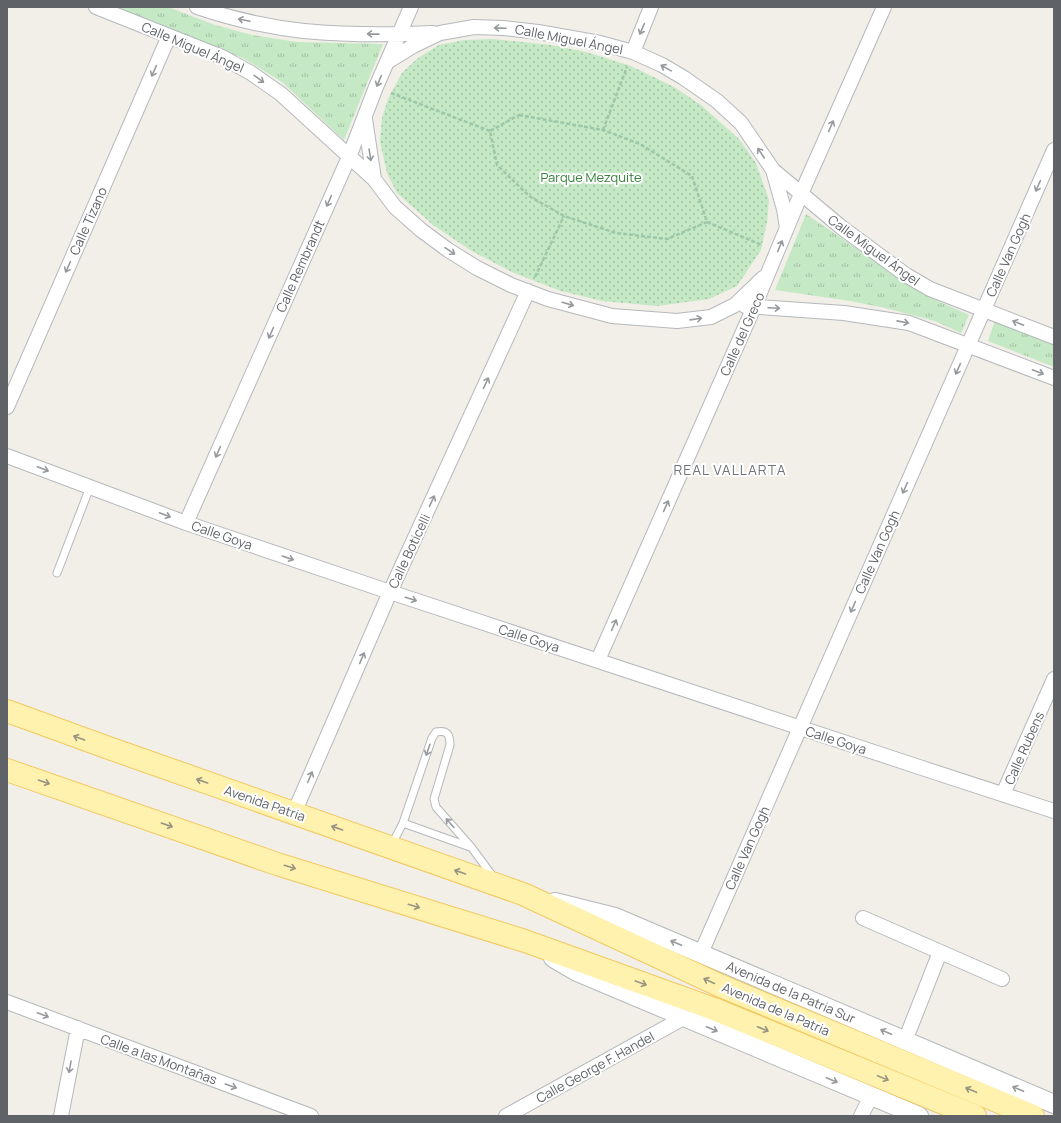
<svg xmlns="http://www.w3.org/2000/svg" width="1061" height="1123" font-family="Manrope,sans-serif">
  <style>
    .grass { fill: url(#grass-tufts) }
    .park { fill: url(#park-dots) }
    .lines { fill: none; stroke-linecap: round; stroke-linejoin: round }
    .service-casing { stroke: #b5b8bc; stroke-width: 9 }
    .minor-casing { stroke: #b5b8bc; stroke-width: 16 }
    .tertiary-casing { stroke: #b5b8bc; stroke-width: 20 }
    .primary-casing { stroke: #f2c960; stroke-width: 24 }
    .path { stroke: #9cc7a9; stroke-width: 2.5; stroke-dasharray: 4 2; stroke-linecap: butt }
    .service { stroke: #fff; stroke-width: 7 }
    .minor { stroke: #fff; stroke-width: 14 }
    .tertiary { stroke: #fff; stroke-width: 18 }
    .primary { stroke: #fff2af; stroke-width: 22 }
    .oneway { stroke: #979a9d }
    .oneway2 { stroke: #979581 }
    .labels { text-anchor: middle; stroke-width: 4; stroke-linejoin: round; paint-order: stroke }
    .street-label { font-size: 13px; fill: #5f6368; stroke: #fff }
    .park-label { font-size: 13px; fill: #348238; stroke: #fff }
    .neighbourhood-label { font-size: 14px; letter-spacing: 1px; fill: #70757a; stroke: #fff }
  </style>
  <defs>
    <pattern id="grass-tufts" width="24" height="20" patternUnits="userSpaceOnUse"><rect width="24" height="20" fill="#c5e8c5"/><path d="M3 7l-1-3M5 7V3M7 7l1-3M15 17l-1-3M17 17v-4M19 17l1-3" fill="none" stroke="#a3c0a4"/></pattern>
    <pattern id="park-dots" width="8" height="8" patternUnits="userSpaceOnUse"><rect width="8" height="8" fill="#c5e8c5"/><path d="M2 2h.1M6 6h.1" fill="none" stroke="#a3c0a4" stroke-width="1.8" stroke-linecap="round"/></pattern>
  </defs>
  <rect width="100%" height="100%" fill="#f1efe8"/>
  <path class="grass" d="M115,7h53l47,18 37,10 45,7 86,2 -39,96 -62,-58 -39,-24z
    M806,214l119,81 44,20 -8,18 -26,-12 -50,-13 -35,-7 -75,-11z
    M995,320l59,24v23l-66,-26z"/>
  <path class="park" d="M493,39l58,6 35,7 45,14 43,21 27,18 38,34 17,24 13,37 -2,22 -6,28 -24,36 -28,13 -52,7 -55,-5 -41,-10 -47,-18 -44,-23 -37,-25 -36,-32 -10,-20 -7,-31 2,-24 6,-19 14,-26 16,-15 21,-13 26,-5z"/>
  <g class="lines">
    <g class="service-casing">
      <path id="service" d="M57,573l33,-86
        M403,823l67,24
        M391,846l12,-23 29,-85 4,-6c11,-2 14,2 14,13l-16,54 2,8 36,41 22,30"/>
    </g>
    <g class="minor-casing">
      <path id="minor" d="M96,7l126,50 29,16 30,21 93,85
        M197,7c35,12 71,20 107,24 43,4 87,4 129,2
        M633,52l18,-45
        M387,62l26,-16 27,-13 34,-6 30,1 34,4 62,11 33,9 29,13 22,13 33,23 24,22 32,47 11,39 3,19
        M365,119l9,60 21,28 26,23 27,20 29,18 34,17 37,14 64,17 65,5 34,-4 24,-12 28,-27
        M773,170l68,57 65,48 24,14 124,48
        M745,306l99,7 65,10 145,55
        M7,407l162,-371
        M7,456l179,67 204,69 529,175 135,44
        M186,523l163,-366 27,-70 35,-80
        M598,660l156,-353 47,-113 83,-187
        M1003,794l51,-115
        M294,813l96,-221 138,-301
        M863,918l139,61
        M701,953l353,-803
        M7,1002l304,114
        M905,1041l35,-89
        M61,1116l17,-88
        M506,1116l179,-99
        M861,1116l10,-20"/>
    </g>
    <g class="tertiary-casing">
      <path id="tertiary" d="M555,902l60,15 439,187
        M553,958l24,14 342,144"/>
    </g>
    <g class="primary-casing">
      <path id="primary" d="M7,711l99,36 417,147 198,92 312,130
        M7,770l270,94 248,77 189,68 261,107"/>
    </g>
    <path class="path" d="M391,93l99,38
      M519,115l84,15 37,14 52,32 15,46 -40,17 -51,-6 -52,-17 -35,-20 -32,-31 -7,-34z
      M603,130l24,-63
      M707,222l55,23
      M535,277l29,-61"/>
    <use href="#service" class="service"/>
    <use href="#minor" class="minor"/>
    <use href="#tertiary" class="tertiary"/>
    <use href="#primary" class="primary"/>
  </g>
  <defs><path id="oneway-shaft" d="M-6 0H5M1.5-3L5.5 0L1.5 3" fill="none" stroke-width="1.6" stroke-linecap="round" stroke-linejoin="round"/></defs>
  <g class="oneway">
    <use href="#oneway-shaft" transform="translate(244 20) rotate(-168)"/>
    <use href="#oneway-shaft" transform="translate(500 28) rotate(-178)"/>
    <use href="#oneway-shaft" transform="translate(642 29) rotate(113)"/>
    <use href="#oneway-shaft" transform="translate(373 34) rotate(-179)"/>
    <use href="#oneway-shaft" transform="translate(666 68) rotate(-151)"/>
    <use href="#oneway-shaft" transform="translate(154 71) rotate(114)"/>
    <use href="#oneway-shaft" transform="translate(259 79) rotate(36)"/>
    <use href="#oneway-shaft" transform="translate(379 81) rotate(113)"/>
    <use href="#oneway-shaft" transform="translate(831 126) rotate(-66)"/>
    <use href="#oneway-shaft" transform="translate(761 153) rotate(-124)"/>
    <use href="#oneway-shaft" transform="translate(370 155) rotate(81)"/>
    <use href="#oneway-shaft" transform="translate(1038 186) rotate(114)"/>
    <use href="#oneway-shaft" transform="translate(329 201) rotate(114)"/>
    <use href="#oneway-shaft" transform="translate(780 246) rotate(-67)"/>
    <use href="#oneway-shaft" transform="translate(450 251) rotate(34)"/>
    <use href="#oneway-shaft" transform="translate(68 267) rotate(114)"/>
    <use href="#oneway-shaft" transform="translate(568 304) rotate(16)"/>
    <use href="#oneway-shaft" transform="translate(774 308) rotate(3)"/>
    <use href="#oneway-shaft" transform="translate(696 319) rotate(-8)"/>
    <use href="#oneway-shaft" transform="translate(903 322) rotate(11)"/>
    <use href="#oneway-shaft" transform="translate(1018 323) rotate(-158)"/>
    <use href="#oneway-shaft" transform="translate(271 333) rotate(114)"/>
    <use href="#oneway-shaft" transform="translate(958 369) rotate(114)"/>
    <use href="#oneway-shaft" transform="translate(1038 372) rotate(21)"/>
    <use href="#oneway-shaft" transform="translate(486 383) rotate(-65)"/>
    <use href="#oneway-shaft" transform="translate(218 452) rotate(114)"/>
    <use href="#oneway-shaft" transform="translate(43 469) rotate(21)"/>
    <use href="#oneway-shaft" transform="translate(905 488) rotate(114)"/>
    <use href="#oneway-shaft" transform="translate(432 501) rotate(-65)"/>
    <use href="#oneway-shaft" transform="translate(666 506) rotate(-66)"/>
    <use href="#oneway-shaft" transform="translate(165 515) rotate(21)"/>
    <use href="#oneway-shaft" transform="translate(288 558) rotate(19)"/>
    <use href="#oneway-shaft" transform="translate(411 599) rotate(18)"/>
    <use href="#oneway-shaft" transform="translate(853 607) rotate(114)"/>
    <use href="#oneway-shaft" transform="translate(614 625) rotate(-66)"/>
    <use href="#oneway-shaft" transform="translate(362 658) rotate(-67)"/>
    <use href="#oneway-shaft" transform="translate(428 750) rotate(109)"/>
    <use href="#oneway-shaft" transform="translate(310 777) rotate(-67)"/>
    <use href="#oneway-shaft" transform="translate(450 823) rotate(-132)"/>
    <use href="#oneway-shaft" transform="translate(676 943) rotate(-157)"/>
    <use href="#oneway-shaft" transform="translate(43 1015) rotate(21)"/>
    <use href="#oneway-shaft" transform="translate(712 1029) rotate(23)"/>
    <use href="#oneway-shaft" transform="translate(886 1032) rotate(-157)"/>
    <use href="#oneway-shaft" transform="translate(70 1067) rotate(100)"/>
    <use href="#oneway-shaft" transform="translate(832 1080) rotate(23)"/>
    <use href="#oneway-shaft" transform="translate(231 1086) rotate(20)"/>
    <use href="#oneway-shaft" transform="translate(1018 1089) rotate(-157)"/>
  </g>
  <g class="oneway2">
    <use href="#oneway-shaft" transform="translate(79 738) rotate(-160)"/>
    <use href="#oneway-shaft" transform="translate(202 781) rotate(-161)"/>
    <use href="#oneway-shaft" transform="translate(44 782) rotate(19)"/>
    <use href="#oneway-shaft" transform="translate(167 825) rotate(19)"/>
    <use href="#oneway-shaft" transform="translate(337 828) rotate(-161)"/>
    <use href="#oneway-shaft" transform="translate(290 867) rotate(17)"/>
    <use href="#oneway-shaft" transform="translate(460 872) rotate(-161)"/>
    <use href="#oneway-shaft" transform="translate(414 906) rotate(17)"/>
    <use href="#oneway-shaft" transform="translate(709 981) rotate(-155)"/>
    <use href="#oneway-shaft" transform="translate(641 983) rotate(20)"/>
    <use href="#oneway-shaft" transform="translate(763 1029) rotate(22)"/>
    <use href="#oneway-shaft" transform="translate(883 1078) rotate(22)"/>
    <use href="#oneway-shaft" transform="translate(971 1090) rotate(-157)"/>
  </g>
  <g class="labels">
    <g class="street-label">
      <text transform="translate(569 39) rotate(11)" y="5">Calle Miguel Ángel</text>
      <text transform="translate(193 47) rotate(23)" y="5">Calle Miguel Ángel</text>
      <text transform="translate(88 221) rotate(-66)" y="5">Calle Tizano</text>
      <text transform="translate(874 250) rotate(36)" y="5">Calle Miguel Ángel</text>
      <text transform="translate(1008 255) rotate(-66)" y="5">Calle Van Gogh</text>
      <text transform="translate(300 266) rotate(-66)" y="5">Calle Rembrandt</text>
      <text transform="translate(742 334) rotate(-66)" y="5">Calle del Greco</text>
      <text transform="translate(222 535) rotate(19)" y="5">Calle Goya</text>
      <text transform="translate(409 551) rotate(-65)" y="5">Calle Boticelli</text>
      <text transform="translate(877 552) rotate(-66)" y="5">Calle Van Gogh</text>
      <text transform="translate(529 638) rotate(18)" y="5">Calle Goya</text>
      <text transform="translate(836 740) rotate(18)" y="5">Calle Goya</text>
      <text transform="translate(1024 748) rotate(-66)" y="5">Calle Rubens</text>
      <text transform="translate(265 803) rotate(19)" y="5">Avenida Patria</text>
      <text transform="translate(747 848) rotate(-66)" y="5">Calle Van Gogh</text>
      <text transform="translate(791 992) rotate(23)" y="5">Avenida de la Patria Sur</text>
      <text transform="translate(776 1009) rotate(23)" y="5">Avenida de la Patria</text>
      <text transform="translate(159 1059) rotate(20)" y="5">Calle a las Montañas</text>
      <text transform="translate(595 1067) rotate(-29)" y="5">Calle George F. Handel</text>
    </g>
    <g class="park-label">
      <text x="591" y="182">Parque Mezquite</text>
    </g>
    <g class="neighbourhood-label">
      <text x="730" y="475">REAL VALLARTA</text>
    </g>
  </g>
  <rect width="1061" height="1123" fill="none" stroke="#5f6368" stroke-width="16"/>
</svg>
